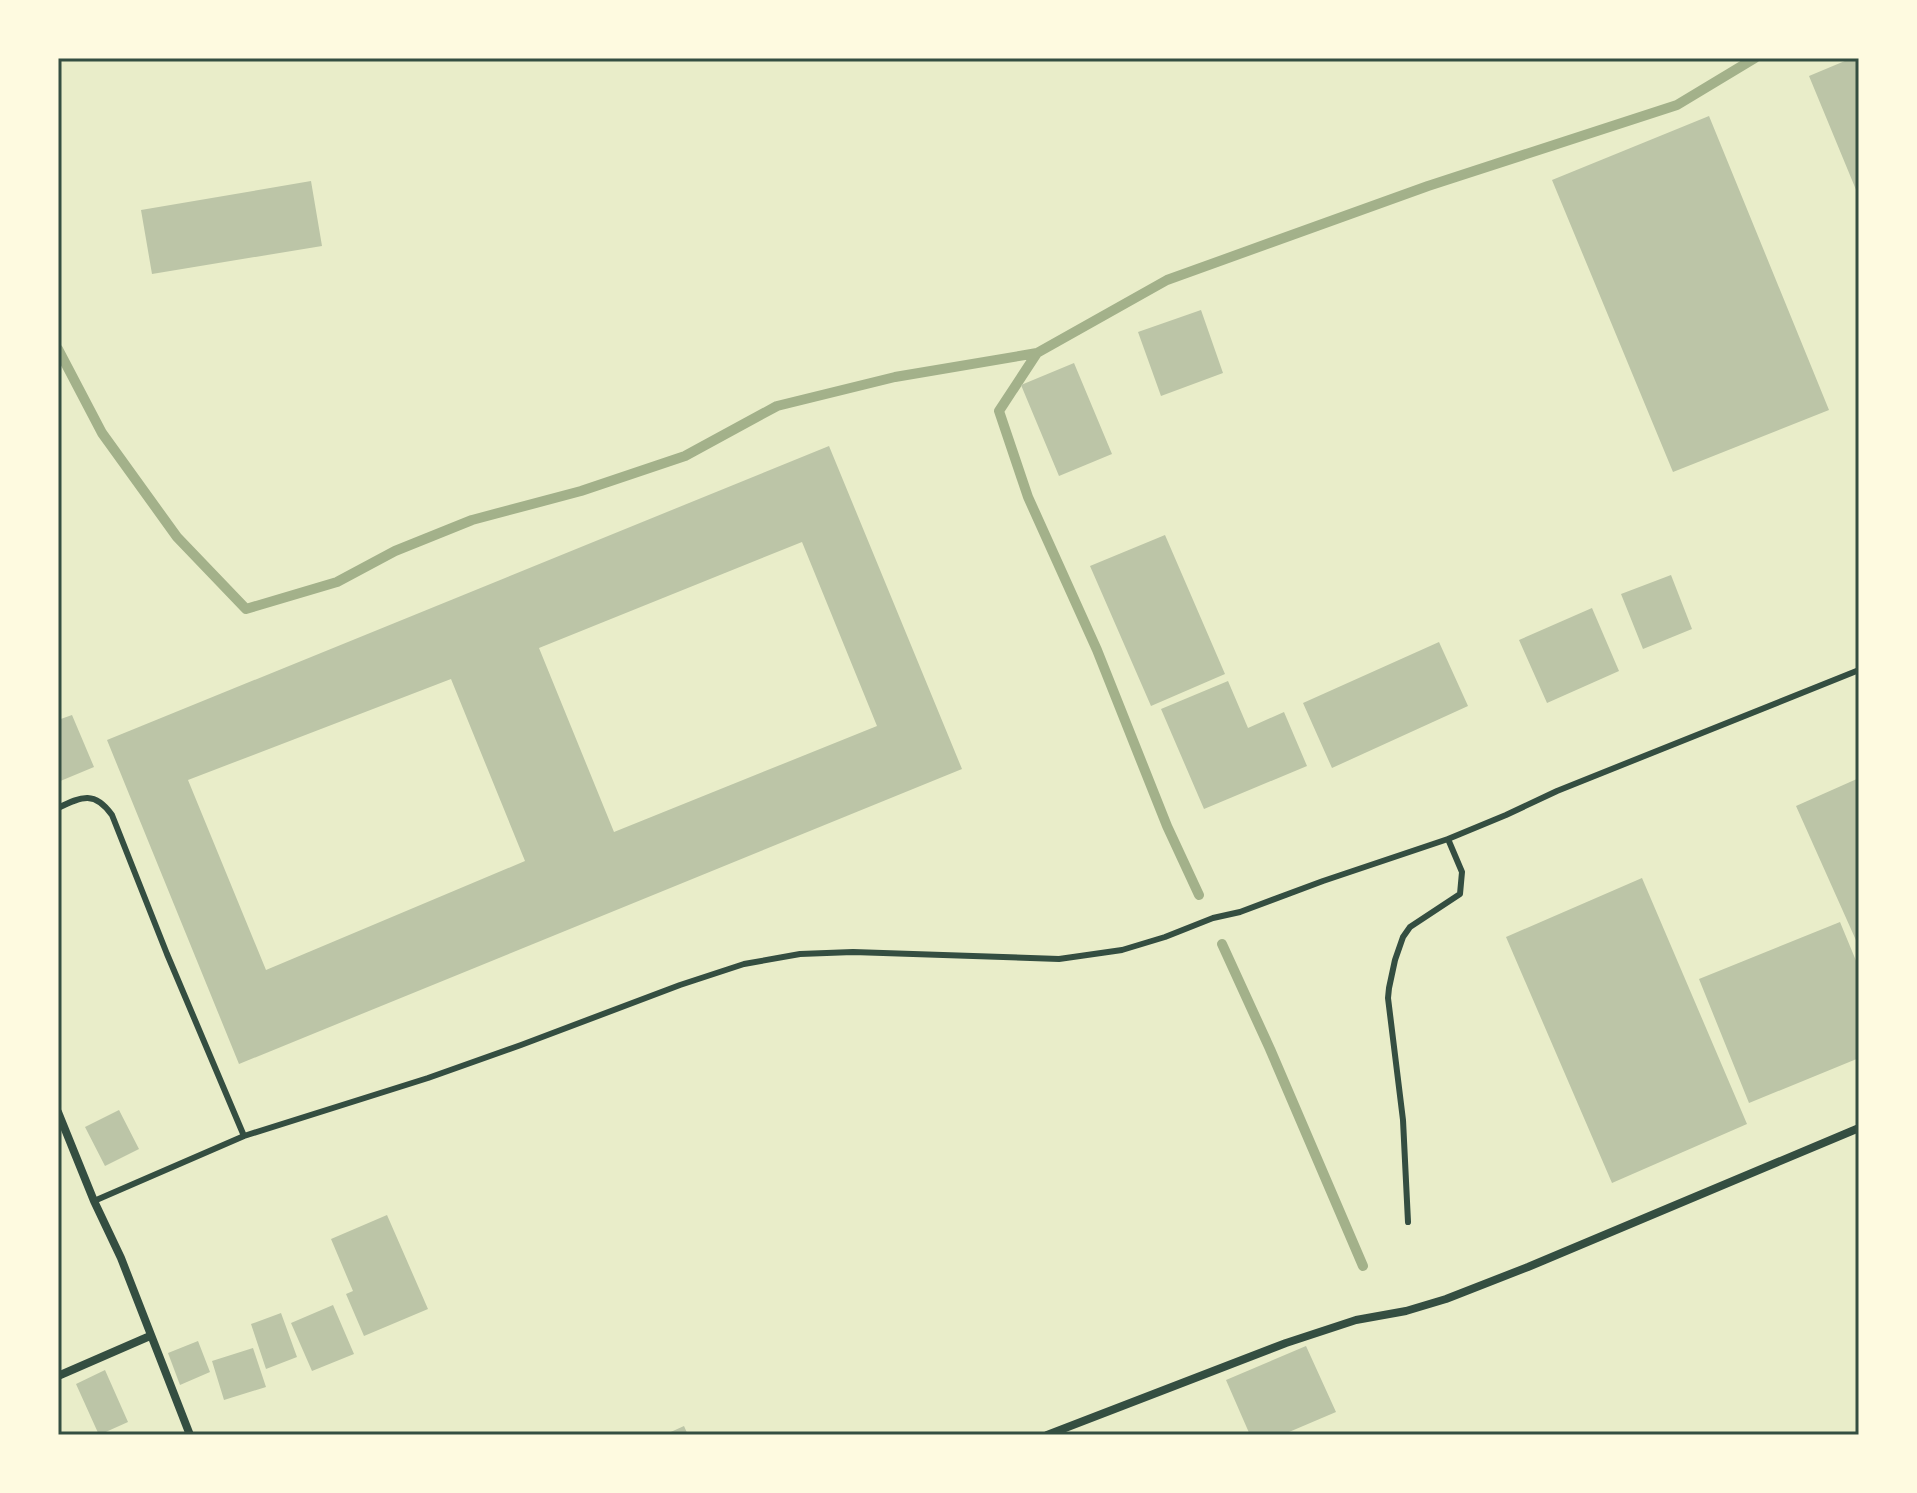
<svg xmlns="http://www.w3.org/2000/svg" width="1917" height="1493" font-family="'PT Serif',serif">
  <style>
    .lines { fill: none; stroke-linecap: round; stroke-linejoin: round }
    .stream { stroke: #a3b18a; stroke-width: 10 }
    .building { fill: #bcc5a7; fill-rule: evenodd }
    .service { stroke: #344e41; stroke-width: 6 }
    .minor { stroke: #344e41; stroke-width: 8 }
    .neatline { fill: none; stroke: #344e41; stroke-width: 3 }
  </style>
  <rect width="100%" height="100%" fill="#e9edc9"/>
  <g class="lines">
    <path class="stream" d="M58,349l44,84 75,104 69,72 91,-27 58,-31 77,-31 109,-29 104,-35 92,-50 118,-29 142,-24
      M1199,895l-32,-69 -70,-176 -69,-153 -29,-86 38,-58 130,-73 261,-94 249,-81 78,-47
      M1222,944l48,105 93,217"/>
  </g>
  <path class="building" d="M1852,58h7v139l-50,-121z
    M1709,116l120,294 -156,62 -121,-292z
    M311,181l11,65 -170,28 -11,-64z
    M1201,310l22,63 -62,23 -23,-64z
    M1074,363l38,91 -53,22 -38,-91z
    M829,446l133,323 -723,295 -132,-324zM802,542l75,184 -263,106 -75,-184zM451,679l74,182 -259,109 -78,-190z
    M1165,535l60,139 -74,32 -61,-140z
    M1671,575l21,54 -49,20 -22,-55z
    M1592,608l27,63 -72,32 -28,-63z
    M1439,642l29,64 -136,62 -29,-65z
    M1228,681l20,47 36,-16 23,54 -103,43 -43,-100z
    M72,715l22,52 -36,15v-62z
    M1859,778v169l-63,-141z
    M1642,878l105,246 -135,59 -106,-246z
    M1840,922l19,46v90l-110,45 -50,-124z
    M119,1110l20,39 -34,17 -20,-39z
    M387,1215l41,94 -64,27 -18,-42 7,-3 -22,-52z
    M333,1305l21,49 -42,17 -21,-48z
    M281,1313l16,44 -31,12 -15,-45z
    M198,1341l12,31 -30,13 -12,-32z
    M1306,1346l30,66 -54,23h-32l-24,-55z
    M253,1348l13,39 -42,13 -12,-39z
    M105,1370l23,52 -29,13 -23,-51z
    M684,1426l4,9h-24z"/>
  <g class="lines">
    <path class="service" d="M58,808c24,-12 37,-17 54,7l55,139 77,182 -150,65
      M244,1136l184,-58 93,-33 159,-60 64,-21 56,-10 53,-2 206,7 63,-9 43,-13 48,-19 27,-6 83,-31 125,-42
      M1408,1222l-5,-102 -15,-122 1,-10 6,-28 8,-23 7,-10 50,-33 2,-22 -14,-33 58,-24 51,-24 302,-121"/>
    <path class="minor" d="M58,1112l36,89 27,57 69,177
      M58,1376l92,-40
      M1047,1435l239,-92 70,-23 50,-9 40,-12 82,-32 331,-139"/>
  </g>
  <rect width="1917" height="1493" fill="none" stroke="#fefae0" stroke-width="120"/>
  <rect x="60" y="60" width="1797" height="1373" class="neatline"/>
</svg>
